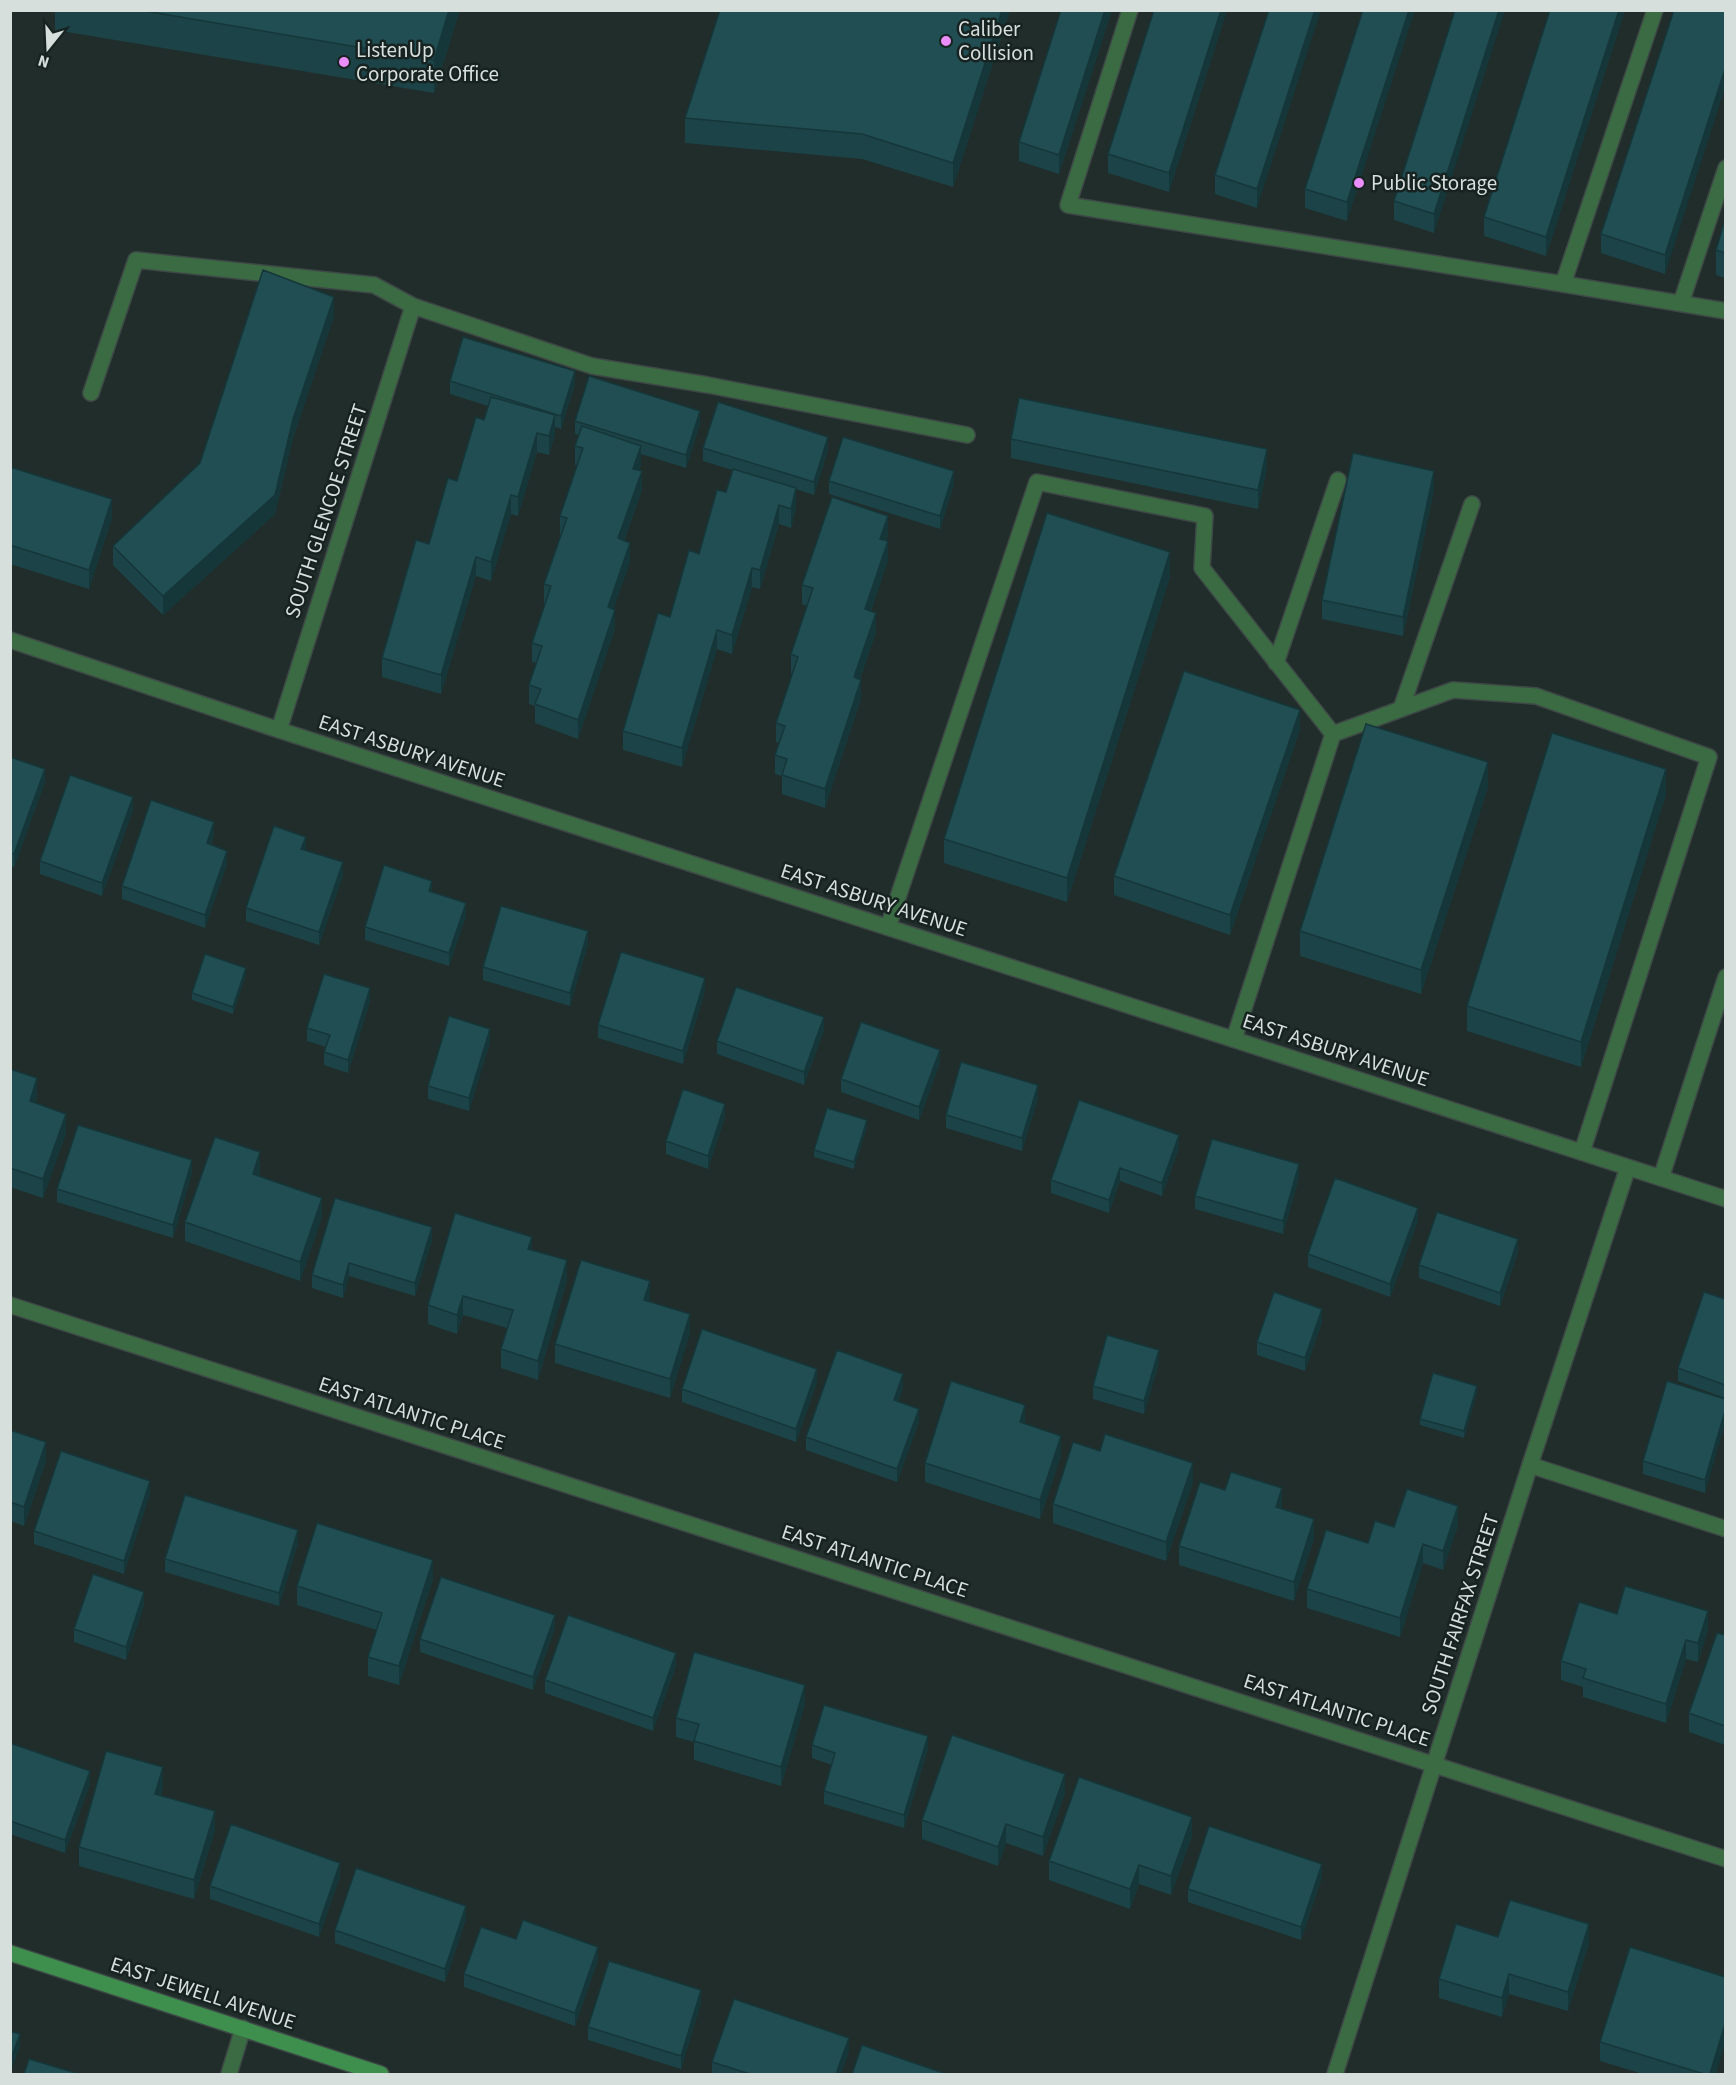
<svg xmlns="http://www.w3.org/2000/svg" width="1736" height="2085" font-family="'Source Sans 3',sans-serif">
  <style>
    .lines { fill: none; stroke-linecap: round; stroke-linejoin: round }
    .lane-casing { stroke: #3e4947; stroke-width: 18 }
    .street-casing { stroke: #3e4947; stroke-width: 18 }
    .secondary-casing { stroke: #3e4947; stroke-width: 18 }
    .lane { stroke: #3b6b42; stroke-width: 15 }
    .street { stroke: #3b6b42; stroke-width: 15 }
    .secondary { stroke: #3e8f4d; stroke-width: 15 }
    .wall { fill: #1c4347 }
    .shaded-wall { fill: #16373a }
    .building { fill: #204e53; stroke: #16373a; stroke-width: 1.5 }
    .poi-dot { fill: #ea8dfd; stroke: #172320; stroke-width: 2 }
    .labels { text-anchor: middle; stroke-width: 5; stroke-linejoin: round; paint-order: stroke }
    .poi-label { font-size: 21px; fill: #d7dfdd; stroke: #172320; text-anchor: start }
    .street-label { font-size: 21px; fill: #d7dfdd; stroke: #172320 }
  </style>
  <rect width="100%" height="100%" fill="#212d2a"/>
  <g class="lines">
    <g class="lane-casing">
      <path id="lane" d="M1130,10l-62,195 495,79
        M1655,10l-92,274 163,27
        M1681,303l45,-135
        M91,393l45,-133 238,25 39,21 179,60 116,19 259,50
        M1276,663l62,-183
        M1401,709l71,-205
        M888,927l149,-445 168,34 -3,52 131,166 120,-44 83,6 173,61 -127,395
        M1234,1039l99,-305
        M1661,1178l65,-201
        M1530,1465l196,64"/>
    </g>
    <g class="street-casing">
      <path id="street" d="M10,640l269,90 1447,469
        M279,730l134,-424
        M10,1305l1716,554
        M229,2074l14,-46
        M1335,2074l195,-609 98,-298"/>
    </g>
    <g class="secondary-casing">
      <path id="secondary" d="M10,1953l371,121"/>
    </g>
    <use href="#lane" class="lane"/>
    <use href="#street" class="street"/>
    <use href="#secondary" class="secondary"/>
  </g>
  <path class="wall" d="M55,10h405l-26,83 -379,-63z
    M1010,10l-57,177 -91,-28 -177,-16v-25z
    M1061,10h51l-53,164 -40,-13v-19z
    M1227,10l-58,182 -61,-19v-19z
    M1269,10l-12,198 -42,-14v-19z
    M1363,10l-16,211 -42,-13v-19z
    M1455,10l-21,223 -40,-13v-19z
    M1550,10h75l-79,246 -62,-20v-19z
    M1674,10l-9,264 -64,-21v-19z
    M1725,220v58l-9,-3v-25z
    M334,316l-41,122 -18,76 -112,101 -50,-50v-19l87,-83z
    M450,381l125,3 -14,45 -6,-2v7l-6,21 -12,-3 -19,64 -7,-2 -20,67 -15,-5 -35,118 -59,-17v-19l47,-114 55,-124 4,-14 -38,-12z
    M575,421l125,3 -14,44 -45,-14v11l-2,5 3,20 -18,51 6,21 -17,47 2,20 -37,110 -43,-16v-17l-6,-2v-19l7,-22 -4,-1v-19l13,-39 -1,-1v-19l17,-48 -1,-1v-19l17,-51h-2v-19l4,-11 -4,-1z
    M1011,439l256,29 -9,41 -247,-51z
    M703,448l125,2 -14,45 -18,-6v18l-5,21 -12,-4 -19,65 -8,-2 -20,67 -15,-5 -35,118 -59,-17v-19l47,-114 56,-125 6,-22 -29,-9z
    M10,467l102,51 -23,71 -79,-25z
    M829,481l125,3 -14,45 -111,-35z
    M1434,490l-31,146 -81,-17v-19z
    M888,535l-2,6 2,19 -17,51 5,21 -16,47 1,20 -36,109 -43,-14v-18l-7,-2v-19l4,-12 -3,-1v-19l16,-49 -1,-1v-19l16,-48 -5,-2v-19z
    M1170,577l-103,325 -123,-39v-24z
    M1300,729l-70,206 -116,-40v-19z
    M10,757l35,25 -31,85 -4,-1z
    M1488,787l-67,207 -121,-38v-25z
    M1666,794l-85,273 -114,-36v-25z
    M133,810l-31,86 -62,-22v-13z
    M214,835l-3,10 16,19 -22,64 -83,-29v-13z
    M306,850l37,25 -24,70 -73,-24v-13z
    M466,916l-17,50 -84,-26v-13z
    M588,944l-18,62 -87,-26v-13z
    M246,974l-13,40 -41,-14v-7z
    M705,991l-22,73 -85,-26v-13z
    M370,1001l-22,72 -24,-8v-13l2,-5 -19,-6v-13z
    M824,1030l-20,55 -87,-31v-13z
    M490,1042l-21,69 -41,-12v-13z
    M940,1063l-21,57 -78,-28v-13z
    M10,1069l27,28 -2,6 31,30 -23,65 -33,-11z
    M1038,1098l-16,53 -76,-23v-13z
    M725,1117l-17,52 -42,-15v-13z
    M867,1126l-13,43 -40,-12v-7z
    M1179,1148l-17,48 -42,-15 -11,32 -58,-20v-13z
    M260,1171l-1,5 63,41 -22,64 -115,-40v-19z
    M192,1173l-19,65 -116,-36v-13z
    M1299,1177l-16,57 -88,-25v-13z
    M335,1198l97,42 -17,56 -66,-20 -6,22 -31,-10v-13z
    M1418,1221l-28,76 -82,-30v-13z
    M532,1250l35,30 -29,100 -37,-12v-19l6,-21 -44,-13 -6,19 -29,-10v-19z
    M1518,1252l-18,54 -81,-28v-13z
    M1725,1299v99l-47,-17v-13z
    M650,1300l-1,2 41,31 -20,65 -115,-35v-19z
    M1322,1322l-17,49 -48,-16v-13z
    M1159,1363l-15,51 -51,-15v-13z
    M817,1382l-21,60 -114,-40v-13z
    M903,1387l-5,15 21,20 -22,60 -91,-32v-13z
    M1477,1392l-13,46 -44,-13v-6z
    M1725,1399l-20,94 -62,-19v-13z
    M1025,1424l36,31 -21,64 -115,-37v-19z
    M10,1430l36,31 -22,65 -14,-5z
    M1100,1451l93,31 -27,79 -113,-38v-19z
    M150,1494l-26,80 -90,-30v-13z
    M1282,1507v2l32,29 -20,63 -115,-36v-19z
    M1458,1525l-15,45 -20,-7 -23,74 -93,-29v-19l61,-46 26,-16z
    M298,1543l-19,63 -114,-34v-13z
    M433,1579l-34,106 -31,-9v-19l9,-27 -80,-25v-19z
    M144,1605l-18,55 -52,-18v-13z
    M1617,1614l91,16 -10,32 -12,-3 -20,64 -83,-26v-10l-22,-7v-19z
    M555,1628l-22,62 -113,-38v-13z
    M1725,1635v110l-36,-13v-19z
    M676,1666l-23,65 -108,-38v-13z
    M805,1704l-24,82 -87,-26v-18l-18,-5v-19z
    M10,1743l80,41 -25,69 -55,-19z
    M812,1745l116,4 -24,79 -80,-24v-13l8,-26 -20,-7z
    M163,1786l-2,9 54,35 -21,69 -115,-33v-19z
    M1065,1793l-22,63 -37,-13 -8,23 -76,-27v-19z
    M1192,1836l-21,59 -32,-11 -9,25 -81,-29v-19z
    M340,1876l-21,61 -109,-38v-13z
    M1322,1877l-21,63 -113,-38v-13z
    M466,1919l-21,63 -110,-39v-13z
    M1498,1937l91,6 -21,68 -59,-17 -7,23 -63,-19v-19z
    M516,1939l82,21 -23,66 -111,-39v-13z
    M701,2003l-20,66 -93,-29v-13z
    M1600,2042l116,32h-73l-43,-13z
    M849,2051l-8,23h-129v-12z"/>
  <path class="shaded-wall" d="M449,10h11l-26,83v-33z
    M1002,10h8l-57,177v-24z
    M1105,10h7l-53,164v-19z
    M1221,10h6l-58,182v-19z
    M1315,10h6l-64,198v-19z
    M1409,10h6l-68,211v-19z
    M1499,10h6l-71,223v-19z
    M1619,10h6l-79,246v-19z
    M1725,69v19l-60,186v-19z
    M334,297v19l-41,122 -18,76 -112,101v-19l130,-177z
    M575,371v13l-14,45v-13z
    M700,411v13l-14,44v-13z
    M555,415v19l-6,21v-19z
    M537,433v19l-19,64v-19z
    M828,437v13l-14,45v-13z
    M641,446v19l-8,23v-19z
    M1267,449v19l-9,41v-19z
    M642,471v19l-24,67v-19z
    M954,471v13l-14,45v-13z
    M1434,471v19l-31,146v-19z
    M796,488v19l-5,21v-19z
    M511,495v19l-20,67v-19z
    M112,499v19l-23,71v-19z
    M779,505v19l-19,65v-19z
    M888,516v19l-8,23v-19z
    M888,541v19l-23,68v-19z
    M630,543v19l-22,64v-19z
    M1170,552v25l-103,325v-24z
    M476,557v19l-35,118v-19z
    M752,568v19l-20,67v-19z
    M615,610v19l-37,110v-19z
    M876,613v19l-22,64v-19z
    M717,630v19l-35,118v-19z
    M861,680v19l-36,109v-19z
    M1300,710v19l-70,206v-20z
    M1488,762v25l-67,207v-24z
    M45,769v13l-31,85v-13z
    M1666,769v25l-85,273v-25z
    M133,797v13l-31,86v-13z
    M214,822v13l-7,21v-13z
    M306,837v13l-5,-1z
    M227,851v13l-22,64v-13z
    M343,862v13l-24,70v-13z
    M432,881v13l-3,-3z
    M466,903v13l-17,50v-13z
    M588,931v13l-18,62v-13z
    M246,968v6l-13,40v-7z
    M705,978v13l-22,73v-13z
    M370,988v13l-22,72v-13z
    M824,1017v13l-20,55v-13z
    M490,1029v13l-21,69v-13z
    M940,1050v13l-21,57v-13z
    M37,1078v19l-7,23v-19z
    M1038,1085v13l-16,53v-13z
    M725,1104v13l-17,52v-13z
    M66,1114v19l-23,65v-19z
    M867,1120v6l-13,43v-7z
    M1179,1135v13l-17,48v-13z
    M260,1152v19l-7,22v-19z
    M192,1160v13l-19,65v-13z
    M1299,1164v13l-16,57v-13z
    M1120,1168v13l-11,32v-13z
    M322,1198v19l-22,64v-19z
    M1418,1208v13l-28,76v-13z
    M432,1227v13l-17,56v-13z
    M532,1237v19l-4,-7z
    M1518,1239v13l-18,54v-13z
    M567,1260v20l-29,100v-19z
    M349,1263v13l-6,22v-13z
    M650,1281v19l-6,19v-19z
    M463,1296v19l-6,19v-19z
    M1322,1309v13l-17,49v-13z
    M690,1314v19l-20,65v-19z
    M1159,1350v13l-15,51v-13z
    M817,1369v13l-21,60v-13z
    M903,1374v13l-9,26v-13z
    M1477,1386v6l-13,46v-7z
    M1025,1405v19l-5,-2z
    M919,1409v13l-22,60v-13z
    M1725,1411v13l-20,69v-13z
    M1061,1436v19l-21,64v-19z
    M46,1442v19l-22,65v-19z
    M1193,1463v19l-27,79v-19z
    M150,1481v13l-26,80v-13z
    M1282,1488v19l-6,19v-19z
    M1458,1506v19l-15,45v-19z
    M1314,1519v19l-20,63v-19z
    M298,1530v13l-19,63v-13z
    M1423,1544v19l-23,74v-19z
    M433,1560v19l-34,106v-19z
    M144,1592v13l-18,55v-13z
    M1708,1611v19l-10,32v-19z
    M555,1615v13l-22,62v-13z
    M1686,1640v19l-20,64v-19z
    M676,1653v13l-23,65v-13z
    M805,1685v19l-24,82v-19z
    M928,1736v13l-24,79v-13z
    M163,1767v19l-8,27v-19z
    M90,1771v13l-25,69v-13z
    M1065,1774v19l-22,63v-19z
    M215,1811v19l-21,69v-19z
    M1192,1817v19l-21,59v-19z
    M1006,1824v19l-8,23v-19z
    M340,1863v13l-21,61v-13z
    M1322,1864v13l-21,63v-13z
    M1139,1865v19l-9,25v-20z
    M466,1906v13l-21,63v-13z
    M1589,1924v19l-21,68v-19z
    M598,1947v13l-23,66v-13z
    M1509,1974v20l-7,23v-19z
    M701,1990v13l-20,66v-13z
    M1725,2024v19l-9,31h-6z
    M20,2034v13l-10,27v-13z
    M849,2038v13l-8,23h-5z"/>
  <path class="building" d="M139,10h310l-15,50z
    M720,10h282l-49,153 -91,-29 -177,-16z
    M1061,10h44l-46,145 -40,-13z
    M1154,10h67l-52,163 -61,-19z
    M1269,10h46l-58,179 -42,-14z
    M1363,10h46l-62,192 -42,-13z
    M1455,10h44l-65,204 -40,-13z
    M1550,10h69l-73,227 -62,-20z
    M1674,10h51v59l-60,186 -64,-21z
    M1725,220v33l-9,-3z
    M263,270l71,27 -41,122 -18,76 -112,101 -50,-50 87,-83z
    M463,337l112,34 -14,45 -111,-35z
    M589,376l111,35 -14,44 -111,-34z
    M491,397l64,18 -6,21 -12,-3 -19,64 -7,-2 -20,67 -15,-5 -35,118 -59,-17 34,-118 13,4 19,-66 9,3 19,-64 8,3z
    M1019,398l248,51 -9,41 -247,-51z
    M718,402l110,35 -14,45 -111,-34z
    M582,426l59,20 -8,23 9,2 -24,67 12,5 -22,64 7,3 -37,110 -43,-16 6,-15 -12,-4 13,-39 -10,-3 19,-57 -7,-2 23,-66 -7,-2 23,-68 -8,-2z
    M843,437l111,34 -14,45 -111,-35z
    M1353,453l81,18 -31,146 -81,-17z
    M10,467l102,32 -23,71 -79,-25z
    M733,469l63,19 -5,21 -12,-4 -19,65 -8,-2 -20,67 -15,-5 -35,118 -59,-17 35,-118 12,4 19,-67 10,4 18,-64 9,2z
    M832,497l56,19 -8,23 8,2 -23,68 11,4 -22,64 7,3 -36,109 -43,-14 5,-16 -12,-4 10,-29 -9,-3 22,-66 -7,-3 22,-66 -11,-3z
    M1047,513l123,39 -103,326 -123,-39z
    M1184,671l116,39 -70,205 -116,-39z
    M1366,724l122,38 -67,208 -121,-39z
    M1552,733l114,36 -85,273 -114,-36z
    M10,757l35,12 -31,85 -4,-1z
    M70,775l63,22 -31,86 -62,-22z
    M151,800l63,22 -7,21 20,8 -22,64 -83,-29z
    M274,826l32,11 -5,12 42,13 -24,70 -73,-24z
    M384,865l48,16 -3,10 37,12 -17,50 -84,-26z
    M501,906l87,25 -18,62 -87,-26z
    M621,952l84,26 -22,73 -85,-26z
    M205,954l41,14 -13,39 -41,-14z
    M324,974l46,14 -22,72 -24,-8 6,-17 -23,-7z
    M736,987l88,30 -20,55 -87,-31z
    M449,1016l41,13 -21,69 -41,-12z
    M861,1022l79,28 -21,57 -78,-28z
    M961,1062l77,23 -16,53 -76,-23z
    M10,1069l27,9 -7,23 36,13 -23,65 -33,-11z
    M683,1089l42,15 -17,52 -42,-15z
    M1079,1100l100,35 -17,48 -42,-15 -11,32 -58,-20z
    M827,1108l40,12 -13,42 -40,-12z
    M78,1125l114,35 -19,65 -116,-36z
    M215,1137l45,15 -7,22 69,24 -22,64 -115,-40z
    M1212,1139l87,25 -16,57 -88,-25z
    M1335,1178l83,30 -28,76 -82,-30z
    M335,1198l97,29 -17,56 -66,-20 -6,22 -31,-10z
    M1437,1212l81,27 -18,54 -81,-28z
    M455,1213l77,24 -4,12 39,11 -29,101 -37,-12 12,-39 -50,-14 -6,19 -29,-10z
    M581,1260l69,21 -6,19 46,14 -20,65 -115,-35z
    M1274,1292l48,17 -17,49 -48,-16z
    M1704,1292l21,7v86l-47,-17z
    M702,1329l115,40 -21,60 -114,-40z
    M1107,1335l52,15 -15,51 -51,-15z
    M837,1350l66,24 -9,26 25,9 -22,60 -91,-32z
    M1433,1373l44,13 -13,45 -44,-12z
    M951,1381l74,24 -5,17 41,14 -21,64 -115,-37z
    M1667,1381l58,18v12l-20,69 -62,-19z
    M10,1430l36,12 -22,65 -14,-5z
    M1105,1434l88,29 -27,79 -113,-38 20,-62 27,9z
    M61,1451l89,30 -26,80 -90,-30z
    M1231,1472l51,16 -6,19 38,12 -20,63 -115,-36 21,-64 25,8z
    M1407,1489l51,17 -15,45 -20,-7 -23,74 -93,-29 19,-59 42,13 7,-22 19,6z
    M185,1495l113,35 -19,63 -114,-34z
    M317,1523l116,37 -34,106 -31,-9 14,-44 -85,-27z
    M93,1574l51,18 -18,55 -52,-18z
    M441,1577l114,38 -22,62 -113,-38z
    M1625,1586l83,25 -10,32 -12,-3 -20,64 -83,-26 3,-9 -25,-8 18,-59 38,12z
    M568,1615l108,38 -23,65 -108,-38z
    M1717,1633l8,2v91l-36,-13z
    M694,1652l111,33 -24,82 -87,-26 5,-17 -23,-6z
    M824,1705l104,31 -24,79 -80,-24 11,-38 -23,-8z
    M952,1735l113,39 -22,63 -37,-13 -8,23 -76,-27z
    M10,1743l80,28 -25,69 -55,-19z
    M106,1751l57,16 -8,27 60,17 -21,69 -115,-33z
    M1079,1777l113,40 -21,59 -32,-11 -9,24 -81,-28z
    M231,1824l109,39 -21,61 -109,-38z
    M1209,1826l113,38 -21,63 -113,-38z
    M356,1868l110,38 -21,63 -110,-39z
    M1510,1900l79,24 -21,68 -59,-18 -7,24 -63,-19 17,-55 42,13z
    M523,1920l75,27 -23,66 -111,-39 17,-47 35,12z
    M1630,1947l95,30v47l-15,50h-6l-104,-32z
    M609,1961l92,29 -20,66 -93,-29z
    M734,1999l115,39 -13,36h-86l-38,-12z
    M10,2031l10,3 -10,27z
    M862,2045l84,29h-94z
    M29,2059l50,15h-55z"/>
  <g class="poi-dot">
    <circle cx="946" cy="41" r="6"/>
    <circle cx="344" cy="62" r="6"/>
    <circle cx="1359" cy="183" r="6"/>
  </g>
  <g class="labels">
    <g class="poi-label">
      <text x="958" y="36">Caliber<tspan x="958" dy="24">Collision</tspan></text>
      <text x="356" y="57">ListenUp<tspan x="356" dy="24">Corporate Office</tspan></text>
      <text x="1371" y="190">Public Storage</text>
    </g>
    <g class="street-label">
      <text transform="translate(326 511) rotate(-72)" y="7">SOUTH GLENCOE STREET</text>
      <text transform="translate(412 751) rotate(18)" y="7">EAST ASBURY AVENUE</text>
      <text transform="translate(874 900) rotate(18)" y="7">EAST ASBURY AVENUE</text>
      <text transform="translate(1336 1050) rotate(18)" y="7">EAST ASBURY AVENUE</text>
      <text transform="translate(412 1413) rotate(18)" y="7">EAST ATLANTIC PLACE</text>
      <text transform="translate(875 1561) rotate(18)" y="7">EAST ATLANTIC PLACE</text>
      <text transform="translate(1460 1614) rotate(-72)" y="7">SOUTH FAIRFAX STREET</text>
      <text transform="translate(1337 1710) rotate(18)" y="7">EAST ATLANTIC PLACE</text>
      <text transform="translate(203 1993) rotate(18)" y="7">EAST JEWELL AVENUE</text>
    </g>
  </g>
  <rect width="1736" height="2085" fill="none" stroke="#d7dfdd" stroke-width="24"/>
  <g transform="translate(48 48) rotate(198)" stroke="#172320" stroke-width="4.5" paint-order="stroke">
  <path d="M0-4.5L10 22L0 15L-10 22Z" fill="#d7dfdd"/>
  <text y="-9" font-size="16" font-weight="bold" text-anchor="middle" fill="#d7dfdd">N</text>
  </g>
</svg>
